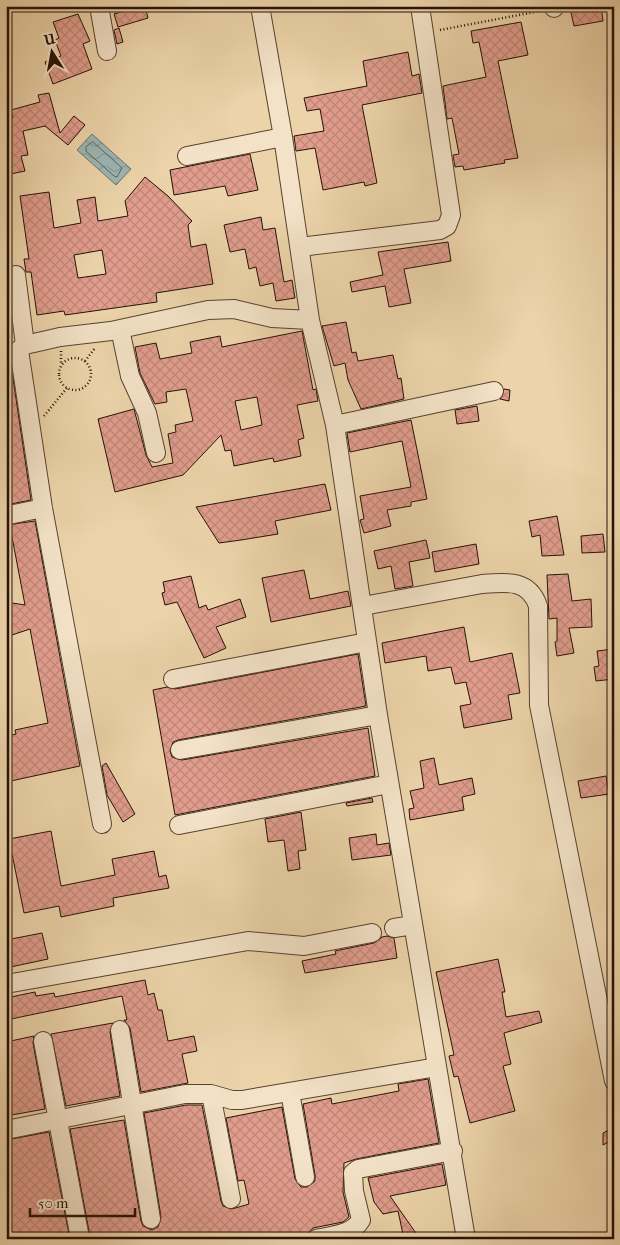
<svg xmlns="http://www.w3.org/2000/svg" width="620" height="1245" font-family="'IM FELL French Canon',serif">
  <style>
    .water { fill: url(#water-waves); stroke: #6c746e }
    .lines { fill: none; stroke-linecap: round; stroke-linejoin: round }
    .shore { stroke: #60645d; stroke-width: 1 }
    .building { fill: url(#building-cross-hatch); stroke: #251207; fill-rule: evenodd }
    .minor-casing { stroke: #574230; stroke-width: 20 }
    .path { stroke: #251207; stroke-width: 2.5; stroke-dasharray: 1 2.5; stroke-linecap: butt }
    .minor { stroke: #f3e2c7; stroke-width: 18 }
  </style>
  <defs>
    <pattern id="water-waves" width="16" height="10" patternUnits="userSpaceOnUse" patternTransform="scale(1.25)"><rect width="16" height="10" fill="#9cb6b3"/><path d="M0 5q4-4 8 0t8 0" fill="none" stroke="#869b98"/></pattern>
    <pattern id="building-cross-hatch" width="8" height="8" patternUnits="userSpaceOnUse" patternTransform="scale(1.25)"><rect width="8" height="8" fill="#e19d8d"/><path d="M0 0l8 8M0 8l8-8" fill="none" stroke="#c18678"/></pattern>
  </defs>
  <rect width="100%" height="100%" fill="#ecd3a9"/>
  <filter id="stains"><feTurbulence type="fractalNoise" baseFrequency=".004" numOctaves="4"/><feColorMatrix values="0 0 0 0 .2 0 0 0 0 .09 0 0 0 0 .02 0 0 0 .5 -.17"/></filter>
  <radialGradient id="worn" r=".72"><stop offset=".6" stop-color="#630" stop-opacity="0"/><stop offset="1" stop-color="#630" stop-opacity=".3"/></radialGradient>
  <path class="water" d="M92,134l39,35 -15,16 -39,-35z"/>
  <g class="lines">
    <path class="shore" d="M93,142l29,26 -5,9 -3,-1 -28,-25v-4z"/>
  </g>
  <path class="building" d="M124,6h21l3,12 -30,9 -4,-13 11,-3z
    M580,6h21l2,15 -29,5 -4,-18z
    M78,14l12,27 -7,3 9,25 -39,15 -8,-22 16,-6 -6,-16 4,-2 -6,-16z
    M521,22l7,33 -30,6 20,97 -14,2 1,3 -41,7 -1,-4 -8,1 -2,-12 6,-1 -7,-36 -5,1 -4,-33 43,-9 -7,-35 -6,1 -2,-12z
    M119,28l4,14 -6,2 -3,-14z
    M408,52l4,24 7,-2 3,19 -60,12 15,78 -12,3 -1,-4 -41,8 -8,-42 -19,3 -2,-15 30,-5 -4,-22 -13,2 -3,-13 63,-12 -4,-25z
    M49,93l11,40 14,-17 11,9 -17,20 -23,-19 -22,5 5,24 -7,1 4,15 -19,4v-35l6,-1 -5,-20 6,-1 -2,-8 29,-8 -2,-7z
    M250,154l8,36 -30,6 -3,-10 -51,9 -4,-25z
    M145,177l23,19 24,25 -4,4 3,22 15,-3 7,40 -57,9 1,9 -92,13 -1,-4 -27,4 -6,-43h-5l-2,-13h5l-9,-63 29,-4 5,36 27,-5 -4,-23 18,-3 3,24 30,-5 -3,-15zM102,250l4,24 -28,4 -4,-23z
    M261,217l2,13 12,-2 9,54 8,-2 3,18 -19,3 -3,-18 -13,3 -4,-19 -7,2 -4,-20 -15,3 -6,-27z
    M448,242l3,19 -47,8 7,34 -22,4 -4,-21 -33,6 -2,-10 33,-7 -5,-23z
    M346,322l6,31 4,-1 2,9 35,-6 5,24 3,-1 3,21 -43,10 -13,-29 -3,-17 -11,3 -12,-40z
    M302,331l11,59 3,-1 2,12 -21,4 7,33 -6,2 3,16 -27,6 -1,-4 -39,8 -3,-16 -6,1 -4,-16 -38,40 -68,17 -17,-73 36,-10 12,46 6,12 21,-4 -5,-29 8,-2 -1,-7 18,-4 -7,-32 -20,3 1,10 -12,2 -15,-31 -5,-26 21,-4 4,16 32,-6 -2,-11 30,-6 2,11zM257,397l5,28 -21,5 -6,-29z
    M11,365l20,135 -25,5v-139z
    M504,389l6,1 -1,11 -9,-2z
    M477,406l2,15 -22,3 -2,-14z
    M411,420l16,79 -16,3v4l-24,4 4,16 -27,7 -4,-13 4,-1 -4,-23 51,-9 -9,-46 -52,11 -3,-19z
    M325,484l6,26 -56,11 3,13 -37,6 -22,3 -23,-36z
    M557,516l7,39 -22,1 -2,-21 -8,2 -3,-16z
    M35,521l45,245 -74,16v-46l10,-2 -1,-4 33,-7 -18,-94 -24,8v-35l19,3 -13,-68 -6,1v-13z
    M603,534l2,18 -23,1 -1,-17z
    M426,540l4,18 -21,4 4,24 -18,3 -4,-23 -13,3 -4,-18z
    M476,544l3,20 -44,8 -3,-20z
    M304,570l6,29 38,-8 3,15 -80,16 -9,-44z
    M568,574l4,27 19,-2 1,28 -23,1 5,25 -17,3 -2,-14 2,-1v-23l-8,1 -2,-44z
    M191,576l8,32 7,-3 2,5 32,-11 6,18 -30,10 10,21 -22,10 -27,-56 -12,3 -3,-12 3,-1 -2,-10z
    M464,627l6,35 42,-9 8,40 -12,2 4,24 -48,9 -4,-22 11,-2 -5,-22 -11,2 -4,-17 -23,4 -2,-15 -41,7 -3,-20z
    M614,649v30l-18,2 -2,-14 5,-1 -2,-15z
    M358,654l8,52 -188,34 -5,2 -3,9 2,6 10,3 186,-32 7,48 -200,39 -22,-125 14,-3 8,2z
    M434,758l5,27 33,-7 3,16 -13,3 2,13 -54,10 -1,-11 5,-1 -4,-17 14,-3 -4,-27z
    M106,763l29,51 -12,8 -16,-27 -5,-29z
    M606,776l3,18 -28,4 -3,-17z
    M372,798l1,4 -26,4 -1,-3z
    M301,812l5,38 -8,1 2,18 -12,2 -4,-31 -16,2 -3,-23z
    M51,831l10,55 54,-11 -3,-16 42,-8 5,26 7,-2 3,13 -56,10 1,8 -53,11 -2,-11 -35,7 -15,-74z
    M376,834l1,11 12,-2 2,12 -39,5 -3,-22z
    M42,933l6,26 -42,9v-28z
    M387,936l7,2 3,20 -92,15 -3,-12 34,-7 -1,-3 39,-8 8,-6z
    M498,959l7,33h-3l4,25 33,-6 3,11 -38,11 7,31 -8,2 12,45 -45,12 -12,-47 -4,1 -5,-21 5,-1 -18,-83z
    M145,980l3,15 6,-2 4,17h4l6,31 26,-5 3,15 -15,3 6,29 -47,9 -11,-64 -6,-8h3l-5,-24 -116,24v-22l29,-6 1,4 18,-3 1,4z
    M113,1023l-3,9 10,64 -54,10 -15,-72z
    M34,1036l-1,7 12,66 -39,7v-74z
    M428,1079l11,64 -83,16 -12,4 -1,29 6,25 -6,5 -30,6 -7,9 -12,2h-206l1,-8 -19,-102 54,-9 17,101 2,5 9,4 6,-3 3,-10 -17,-104 42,-8h16l19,96 2,5 9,3 17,-5 -5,-24 -6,1 -12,-63 56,-11 13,72 6,8h6l8,-6v-6l-12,-71 28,-6 1,6 67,-13 -1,-7z
    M611,1129l3,10 -11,6v-12z
    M49,1132l21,107h-64v-99z
    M442,1164l4,21 -56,11 30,43h-16l-6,-28 -15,3 -9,-12 -6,-24z"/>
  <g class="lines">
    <g class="minor-casing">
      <path id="minor" d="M99,6l8,45
        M260,6l23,131 27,183 25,105 43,290 88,524
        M554,6v2
        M187,156l96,-19
        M300,247l140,-17 7,-4 4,-11 -31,-209
        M16,275l9,70
        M120,329l10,47 17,37 9,40
        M335,425l159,-34
        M9,515l34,-7
        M363,606l119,-22c24,-2 47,-5 56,22l1,99 75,376
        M173,679l194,-37
        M180,750l198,-35
        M102,824l-59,-316 -24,-158 6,-5 35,-8 51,-6 97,-21 26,-1 38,9 38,2
        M179,825l210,-41
        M394,928l19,-3
        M6,984l242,-43 56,5 68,-13
        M120,1030l31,189
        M43,1041l36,192
        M290,1092l15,85
        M211,1094l20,105
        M6,1130l179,-36h26l21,6h10l195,-33
        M316,1239c16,-4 36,-4 45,-19l-7,-29 -1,-18 5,-4 95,-18"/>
    </g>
    <path class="path" d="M440,30l100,-19
      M61,351v14
      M59 374a16 16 0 1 1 32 0a16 16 0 1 1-32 0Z
      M85,361l10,-13
      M44,416l23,-28"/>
    <use href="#minor" class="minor"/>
  </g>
  <rect width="620" height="1245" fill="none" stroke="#ecd3a9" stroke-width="25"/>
  <rect x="8" y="8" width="605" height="1230" fill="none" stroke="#251207" stroke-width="2.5"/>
  <rect x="12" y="12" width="595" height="1220" fill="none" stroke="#251207"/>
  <g transform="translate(52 52) rotate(349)" stroke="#f3e2c7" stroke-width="4" paint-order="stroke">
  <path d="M0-4L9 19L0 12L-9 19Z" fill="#251207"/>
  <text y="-8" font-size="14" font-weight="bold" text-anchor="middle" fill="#251207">U</text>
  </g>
  <path d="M30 1208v8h105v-8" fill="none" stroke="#251207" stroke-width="2.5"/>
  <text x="38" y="1208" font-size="15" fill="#251207" stroke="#f3e2c7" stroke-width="4" paint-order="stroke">50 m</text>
  <rect width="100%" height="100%" filter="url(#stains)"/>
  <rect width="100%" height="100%" fill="url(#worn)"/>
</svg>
